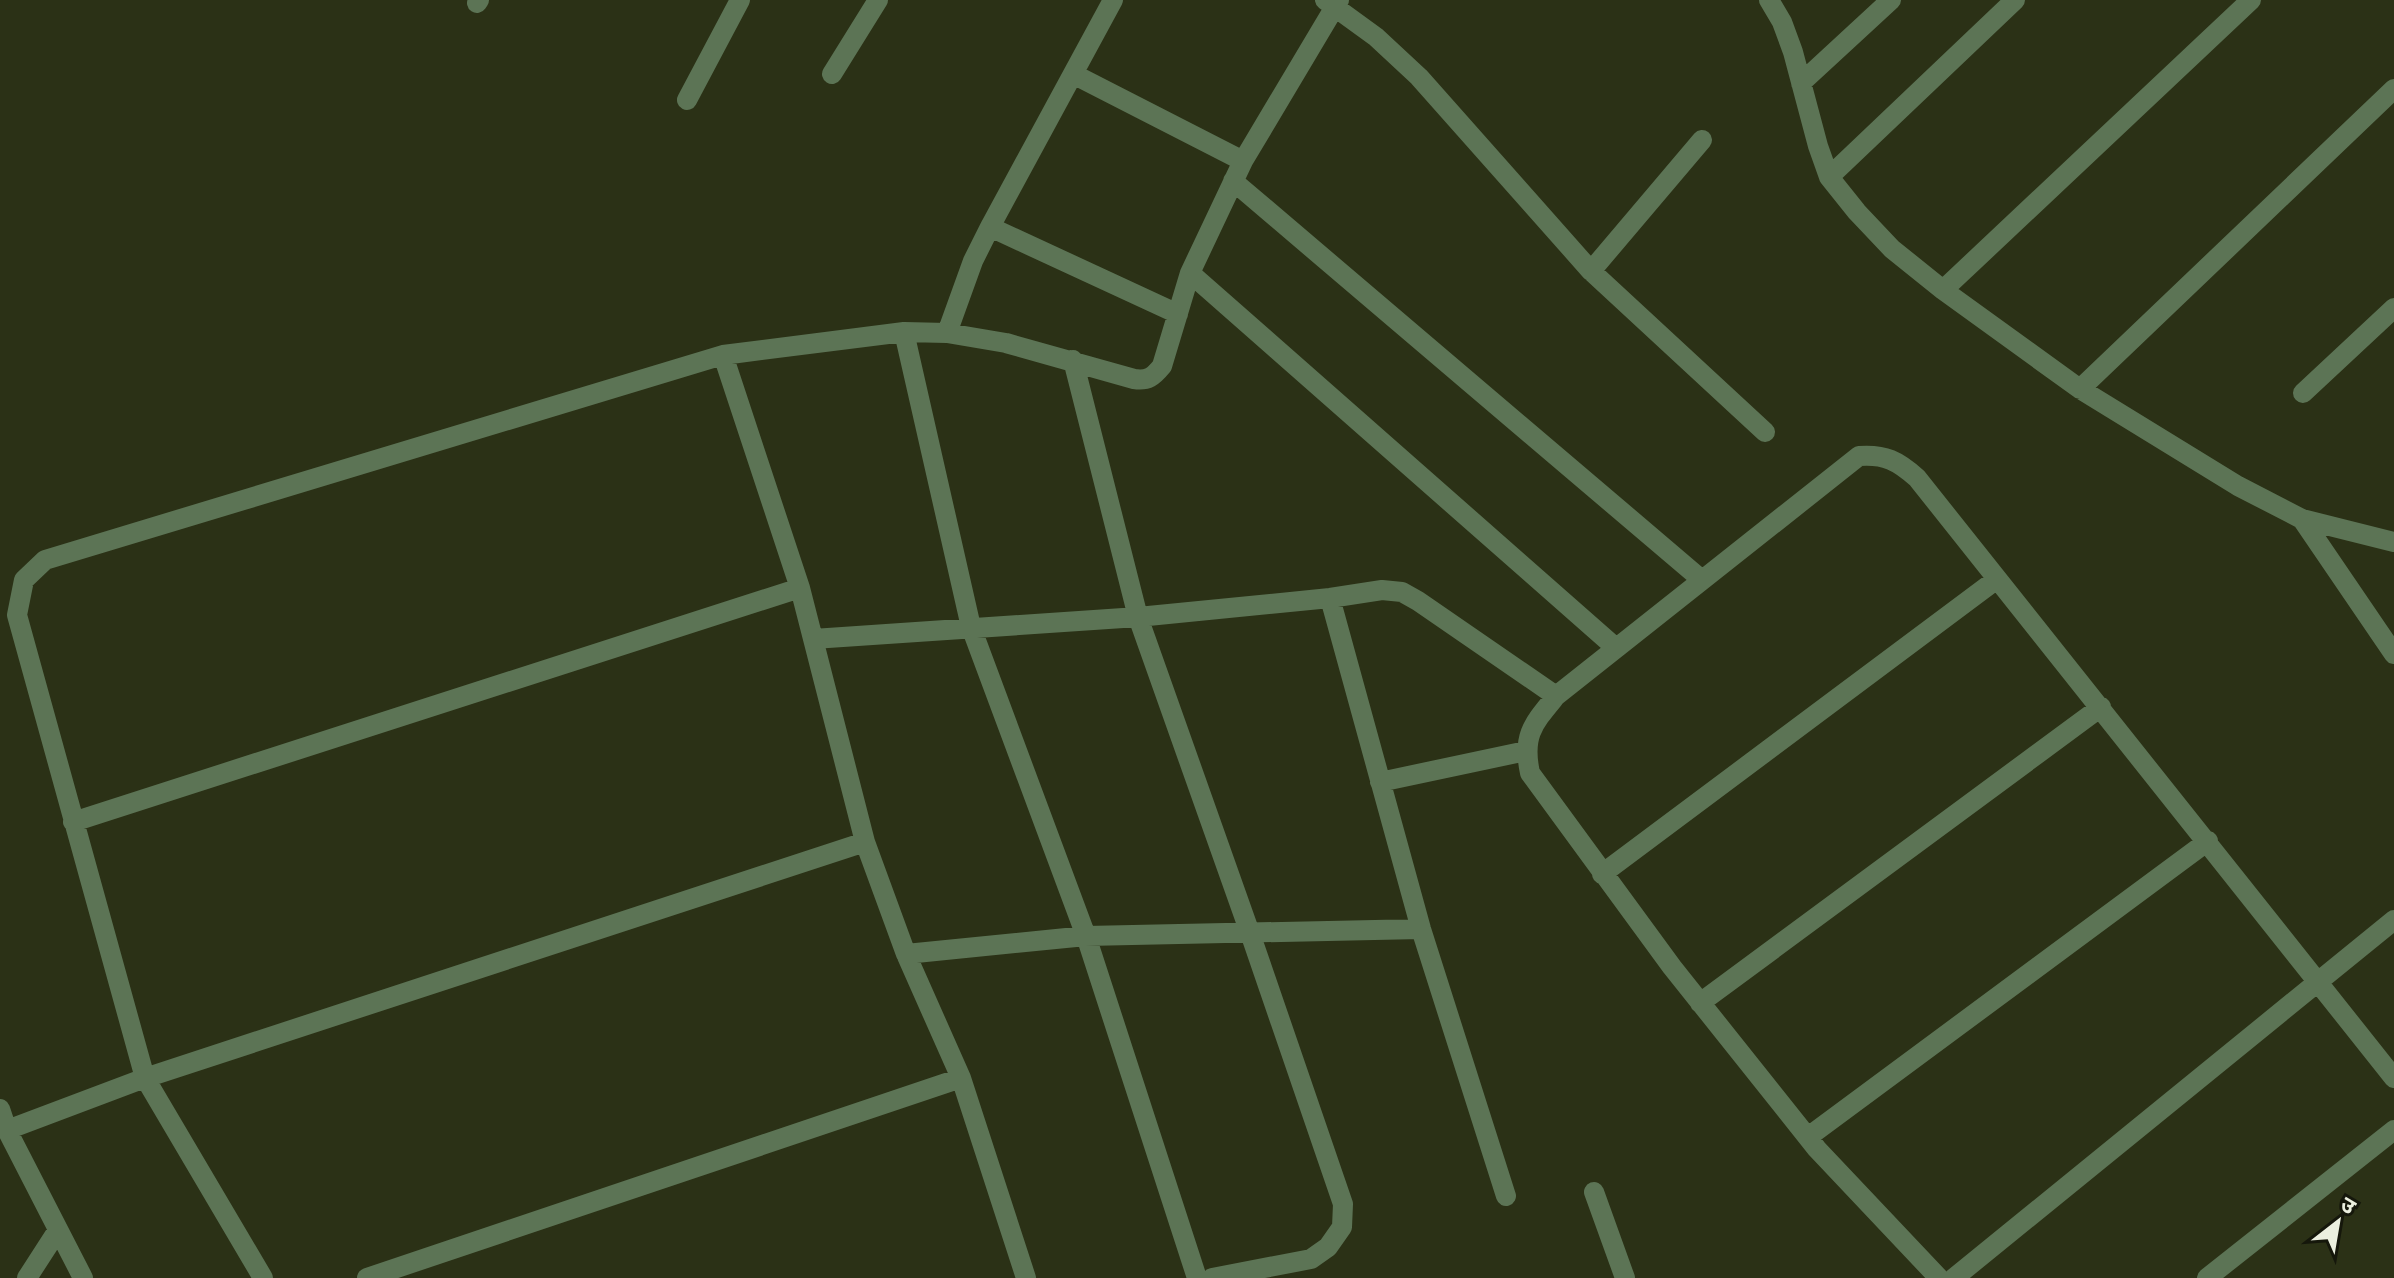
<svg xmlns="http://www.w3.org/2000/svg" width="2394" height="1278" font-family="'Space Grotesk','Noto Sans Devanagari',sans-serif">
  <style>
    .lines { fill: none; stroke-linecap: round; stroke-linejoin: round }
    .minor { stroke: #5c7455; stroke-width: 20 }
  </style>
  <rect width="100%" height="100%" fill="#2b3116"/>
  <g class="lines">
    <path class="minor" d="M1325,0l51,37 43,40 172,194 174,161
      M1769,0l13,22 11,30 25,94 11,31 28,35 35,37 51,41 137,99 158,97 64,33 92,23
      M477,3l2,-3
      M832,74l46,-74
      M1073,74l170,87
      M1801,83l90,-83
      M687,100l53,-100
      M1829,177l186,-177
      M1233,181l469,399
      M990,227l188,87
      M1591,271l111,-131
      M1190,273l426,375
      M1943,290l308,-290
      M904,332l67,295 115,309 111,342
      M947,333l26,-72 17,-34 123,-227
      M723,355l77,233 65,254 41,112 55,124 65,200
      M1073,360l65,257 112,316 93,271 -1,23 -14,20 -17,12 -99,19
      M2080,389l314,-300
      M2303,393l91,-85
      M2302,519l92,135
      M1330,598l91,331 85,267
      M813,639l325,-22 192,-19 52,-8 20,2 16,9 138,95
      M1380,782l146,-31
      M73,822l727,-234
      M1602,874l395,-295
      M906,954l180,-18 335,-7
      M1700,1003l401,-296
      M0,1109l7,21 76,148
      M7,1130l138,-52 720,-236
      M1808,1137l400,-296
      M1594,1192l31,86
      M27,1278l31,-48
      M263,1278l-118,-200 -128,-463 7,-35 21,-20 678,-205 181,-23 43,1 59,10 128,36c14,2 19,-2 28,-13l28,-93 53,-112 96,-161
      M367,1278l594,-200
      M1939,1278l-122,-129 -145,-182 -142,-194c-8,-38 3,-49 26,-77l303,-240c26,-2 39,5 58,22l477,600
      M1954,1278l440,-358
      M2207,1278l187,-148"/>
  </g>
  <g transform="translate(2338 1222) rotate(31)" stroke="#15170b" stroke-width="6" paint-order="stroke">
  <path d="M0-6L14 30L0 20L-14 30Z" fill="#ebefdf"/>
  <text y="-12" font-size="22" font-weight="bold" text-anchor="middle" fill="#ebefdf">उ</text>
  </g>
</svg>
